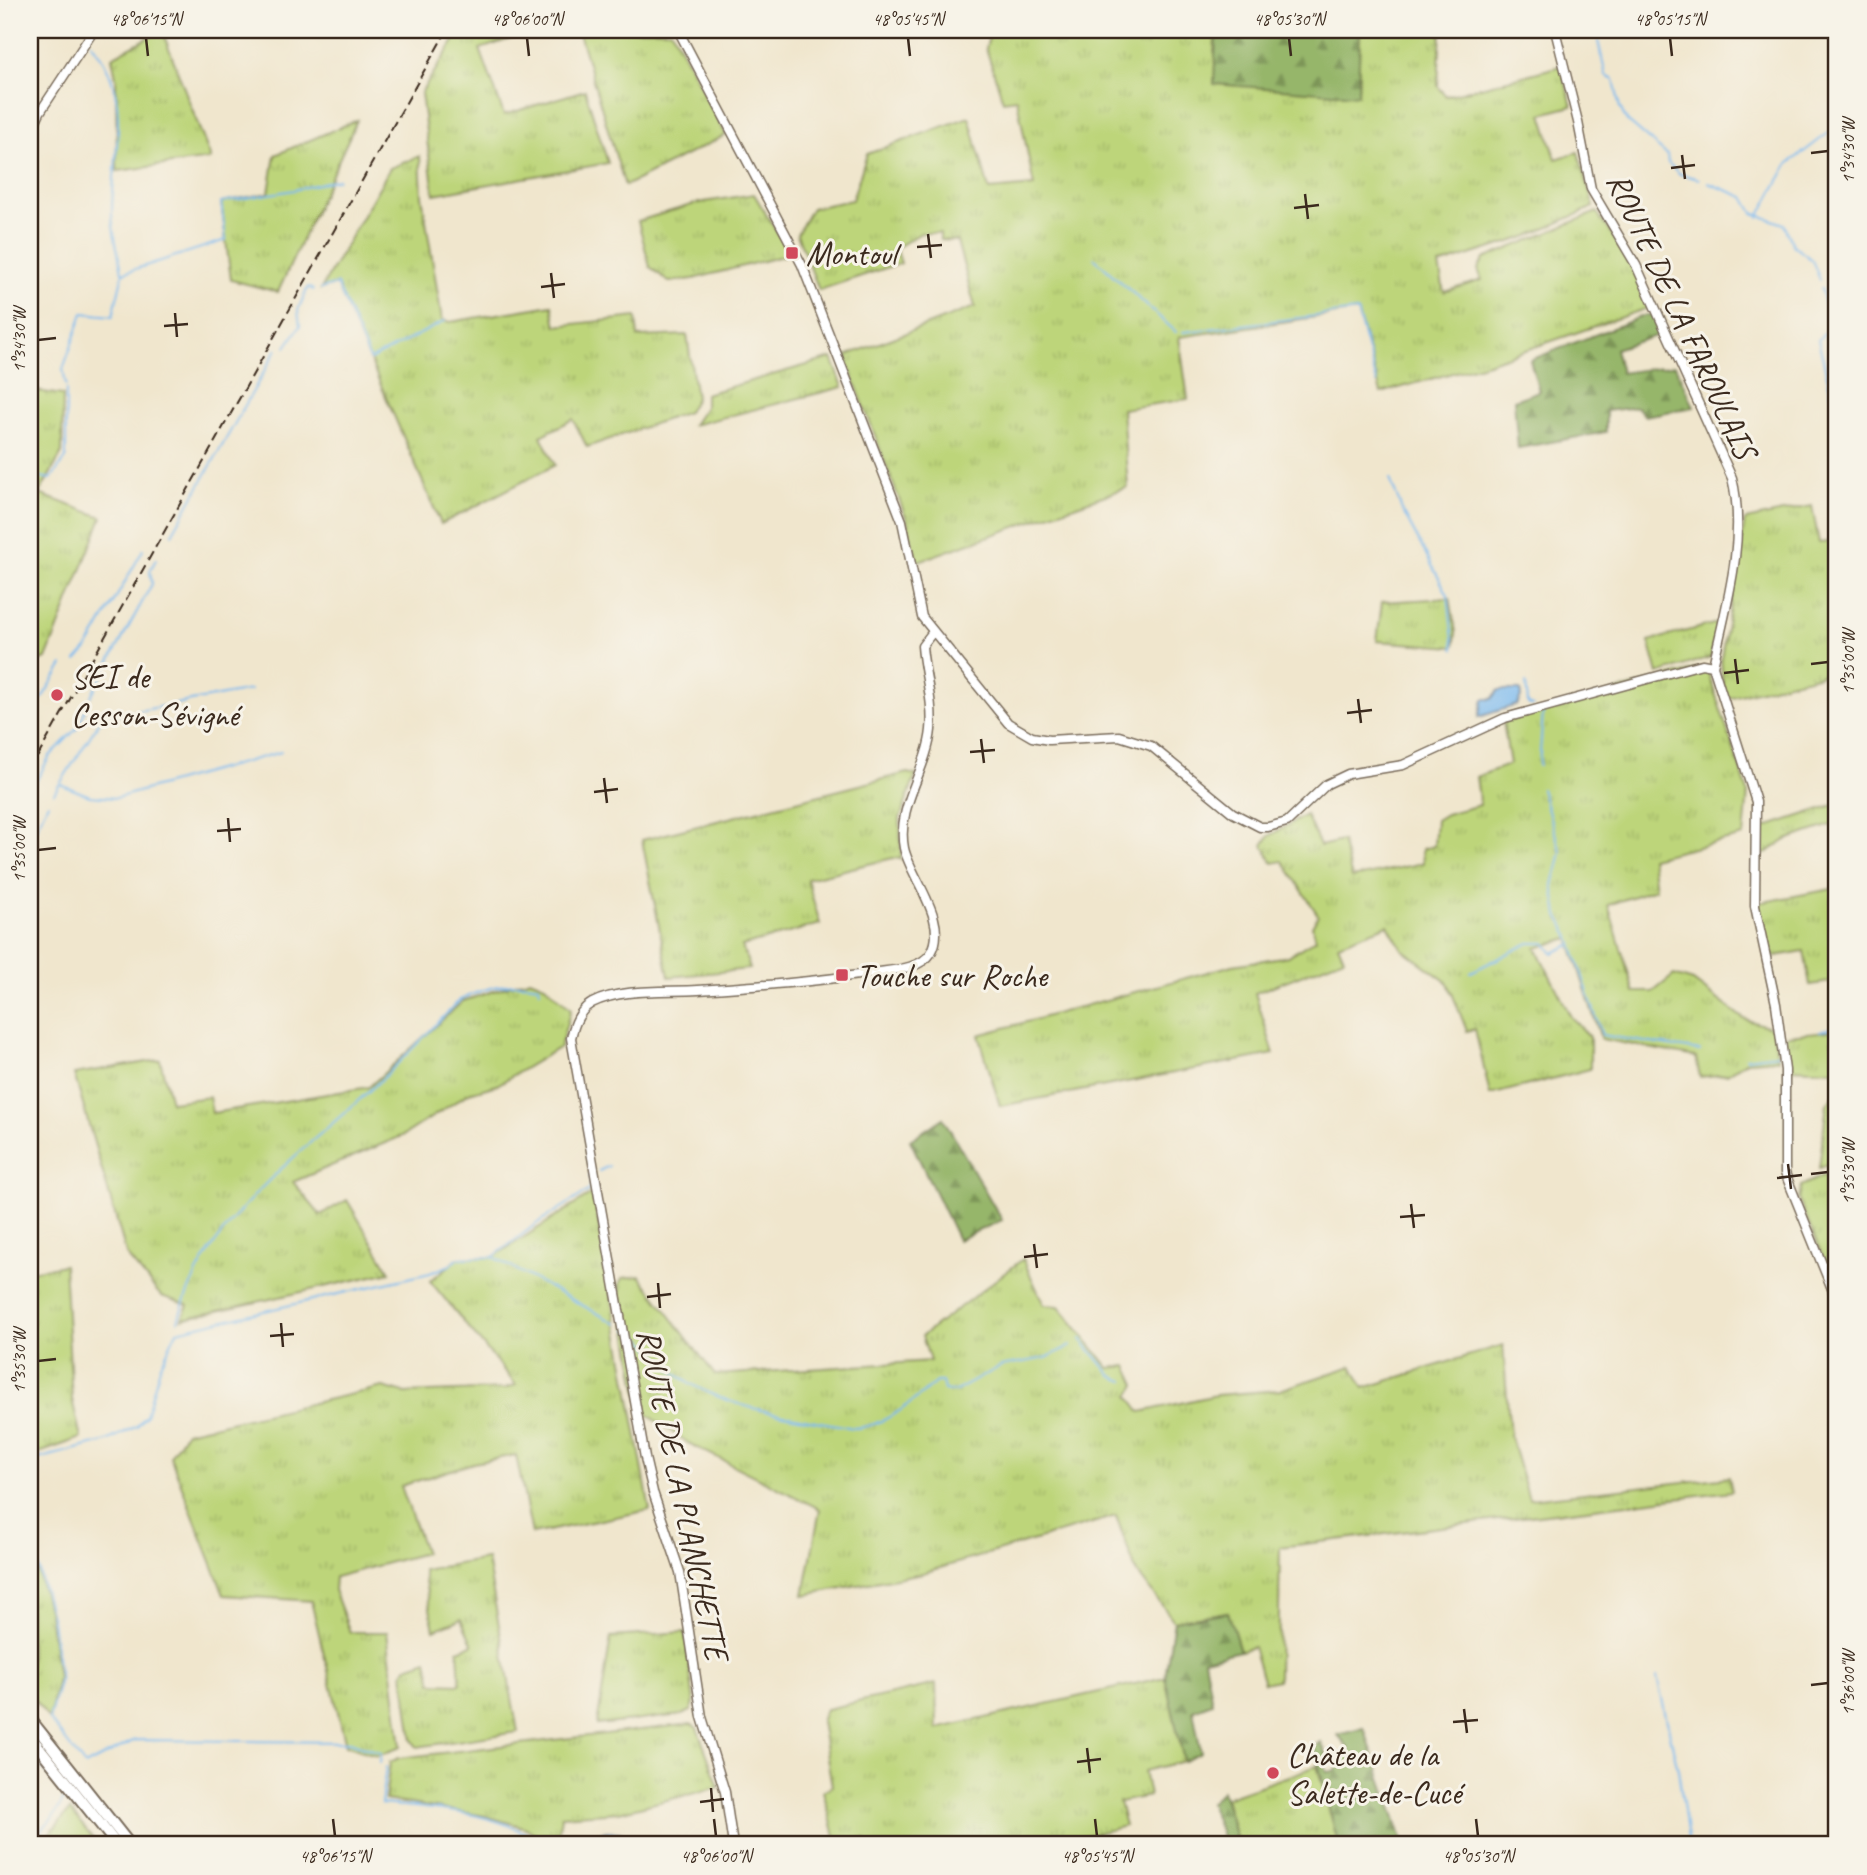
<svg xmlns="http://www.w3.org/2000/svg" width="1867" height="1875" font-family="Caveat,sans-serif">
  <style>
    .grass { fill: url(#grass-tufts); stroke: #7c804c; stroke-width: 2 }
    .forest { fill: url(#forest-firs); stroke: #687044; stroke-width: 2 }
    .water { fill: #7bbaef; stroke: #5b7286; stroke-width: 2 }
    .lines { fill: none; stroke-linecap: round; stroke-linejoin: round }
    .stream { stroke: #7bbaef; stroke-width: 2 }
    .minor-casing { stroke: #7a6c5b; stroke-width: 11 }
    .highway-casing { stroke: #7a6c5b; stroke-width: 14 }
    .minor { stroke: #fff; stroke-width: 8 }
    .highway { stroke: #fff; stroke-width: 10 }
    .rail { stroke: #3b2a1e; stroke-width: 2; stroke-dasharray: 10 5; stroke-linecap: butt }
    .ticks { fill: none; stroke: #3b2a1e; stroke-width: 2.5 }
    .poi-dot { fill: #d1495b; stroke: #f7f3e8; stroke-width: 2.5 }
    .labels { text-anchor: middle; stroke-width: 6; stroke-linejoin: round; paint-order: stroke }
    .poi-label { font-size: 33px; fill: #3b2a1e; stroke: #f7f3e8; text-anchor: start }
    .street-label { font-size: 33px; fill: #3b2a1e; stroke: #f7f3e8 }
    .neatline { fill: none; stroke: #3b2a1e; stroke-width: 2.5 }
    .ticks-label { font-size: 18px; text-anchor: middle; fill: #3b2a1e }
  </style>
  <defs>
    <pattern id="grass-tufts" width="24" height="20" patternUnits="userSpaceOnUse" patternTransform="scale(1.75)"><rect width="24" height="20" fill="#bdd57a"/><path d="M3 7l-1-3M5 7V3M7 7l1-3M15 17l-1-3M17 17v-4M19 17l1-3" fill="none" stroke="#a3b769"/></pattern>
    <pattern id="forest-firs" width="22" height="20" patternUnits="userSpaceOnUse" patternTransform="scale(1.75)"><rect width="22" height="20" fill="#96b66a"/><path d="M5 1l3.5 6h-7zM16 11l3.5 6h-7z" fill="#7c9457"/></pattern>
  </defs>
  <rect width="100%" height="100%" fill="#f7f3e8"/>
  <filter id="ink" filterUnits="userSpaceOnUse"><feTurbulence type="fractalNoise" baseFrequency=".0143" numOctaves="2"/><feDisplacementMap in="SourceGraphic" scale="14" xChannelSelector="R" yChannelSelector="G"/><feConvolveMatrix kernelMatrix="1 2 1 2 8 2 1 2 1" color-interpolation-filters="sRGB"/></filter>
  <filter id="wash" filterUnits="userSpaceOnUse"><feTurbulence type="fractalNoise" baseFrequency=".00686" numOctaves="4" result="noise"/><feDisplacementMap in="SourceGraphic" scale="28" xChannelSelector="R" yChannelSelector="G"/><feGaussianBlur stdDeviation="1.57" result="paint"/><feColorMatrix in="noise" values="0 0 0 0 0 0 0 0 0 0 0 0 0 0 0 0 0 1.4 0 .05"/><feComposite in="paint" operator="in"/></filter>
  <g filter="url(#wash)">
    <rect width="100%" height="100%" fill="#f0e6cd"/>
    <path class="grass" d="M162,30l49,129 -94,12 -1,-93 -4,-21z
      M461,30h66l1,3 -48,16 24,66 81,-25 23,73 -174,31 -13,-101z
      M578,30h93l55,105 -101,51z
      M991,30h225l-2,22 144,43 2,-65h81l-3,56 8,10 115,-30 11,40 -30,8 14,45 22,-7 16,55 -68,30 -87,28 5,27 38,-12 -4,-11 6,-10 113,-47 31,46 23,49 -163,56 -107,30 -24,-82 -178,26 9,62 -66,10 6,78 -212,75 -8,-39 -63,-167 130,-49 -18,-66 -17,-1v-7h-19l-25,15 5,15 -82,27 -22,-56 15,-26 40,-8 15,-46 102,-37 20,73 45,-4 -17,-87 -14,2 -17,-53z
      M357,120l-79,172 -47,-12 -10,-78 48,-9 6,-38z
      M420,156l2,40 20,124 8,2 102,-17 4,21 80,-9 2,20 49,-2 9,63 -8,14 -101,35 -14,-28 -32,17 14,29 -114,59 -104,-240 -16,5 69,-121z
      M754,194l36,60 -97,25 -24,3 -19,-15 -12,-46 60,-18z
      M832,358l11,29 -150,38 12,-18v-13z
      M30,390l33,5 -1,58 -23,41 63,23 -56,142 -16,7z
      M1812,506l7,37 18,-2v130l-113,28 -3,-41 24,-138z
      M1450,598l6,35 -2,14 -77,-6 5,-39z
      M1717,623l-6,34 -53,17 -9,-33z
      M1704,667l4,5 40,120 -4,44 -93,22 4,31 -47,16 26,87h19l21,-17 19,6 51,38 29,9 5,31 -31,2 -20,13 -27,3 -4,-20 -95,-18 -32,-101 -33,10 35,69 19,20v32l-100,26 -15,-66 -8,2 -19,-48 -46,-34 -14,-24 -50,19 6,14 -89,35 19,61 -274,52 -21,-71 254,-70 55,-9 28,-17 -4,-13 6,-11 -35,-54 -10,2 -10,-18 6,-9 37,-21 14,31 22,-5 10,37 71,-15 -1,-14 12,-3 2,-26 10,-6 34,-9 -4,-28 34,-13 -7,-42z
      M907,773l9,2 -16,43 1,41 -8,-1 -86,21 13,45 -78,22 8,23 -81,8 -27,-137z
      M1837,804v19l-51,17 -26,17 3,-29z
      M1837,888v93l-27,4 -6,-34 -34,6 -12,-54z
      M530,979l15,6 26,24 -11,38 -63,38 -28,8 -65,42 -111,47 27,33 27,-15 43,72 -208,47 6,-14 -27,-9 -34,-40 -53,-182 86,-14 11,42 38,-5 3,16 157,-26 94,-86z
      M1837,1030v40l-50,-2 -3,-30 4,-3z
      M1837,1092v68l-18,8 8,-65z
      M1837,1169v121l-39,-91 3,-13z
      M593,1193l57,317 -118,24 -16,-79 -43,8 -72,23 24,67 -90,24 -1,13 16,42h37l14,115 -24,9 -31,-11 -35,-144 -87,-6 -54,-139 16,-24 197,-45 21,6 101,-4 11,-4 -86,-104 29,-23 34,-1z
      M1023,1259l21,46 15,1 50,62 18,-2 9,19 -7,11 12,16 75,-17 64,-5 72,-24 12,22 139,-43 7,91 19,63 200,-22 3,14 -452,56 -2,133 -14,3 -11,-36 -13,4 -12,-39 -54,9 -38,-50 -20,-55 -193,57 -119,22 16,-86 -132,-66 -47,-33 -22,-125 4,-7 17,-2 75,99 215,-14 -8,-25z
      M64,1265l8,134 9,39 -51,18v-185z
      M30,1542l19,71 9,65 -9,41 -19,-25z
      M487,1559l31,173 -101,15 -5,-7 -9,-68 4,-5 20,-7 5,23 28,1 -2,-34 15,-5 -12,-26 -27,11 -11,-60z
      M685,1632l9,71 -3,8 -9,4 -85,10 14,-88z
      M1165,1677l19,84 -40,10 5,25 -30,6 6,24 -76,19h-182l-2,-6 -28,4 -14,-52 9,-5 -11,-65 5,-12 110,-25 1,45z
      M691,1724l6,4 22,59 -100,25 -58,4 -4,29h-5l-26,-17 -40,-12 -101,-16 5,-38 9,-4z
      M1317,1766l22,79h-101l-13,-47z
      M70,1810l28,35h-59z"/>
    <path class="forest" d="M1216,30h144l-2,65 -144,-11z
      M1646,315h8l8,19 -47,15 6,24 54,-8 19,42 -49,9 -8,-9 -31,4v21l-88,16 -4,-48 25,-9 -9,-31z
      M943,1118l59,102 -44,20 -48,-100z
      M1228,1612l12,39 -36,8 8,44 -19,7 8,43 -17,8 -19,-84 9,-56z
      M1364,1728l40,117 -66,-2 -24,-96 7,-5 6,14 -3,8 3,8 9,-1 13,-23 -11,-13z
      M1222,1791l16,54h-13l-15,-42z"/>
    <path class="water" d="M1499,690h21l1,7 -4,8 -38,12 4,-18h9z
      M607,1831l14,2 3,12h-51v-6z"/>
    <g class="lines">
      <path class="stream" d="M1598,41l8,35 8,4 6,28 7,13 40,34 1,8 12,11 19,5
        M91,43c44,53 21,109 21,170 0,19 7,40 10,59
        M1708,183l36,14 9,16 31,11 9,21 19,15 8,20
        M1759,217l29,-53 43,-33
        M1094,258l82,74
        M1821,288l10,38 -13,14 19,75
        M321,289l16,-5 33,76 75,-39
        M1183,332l174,-21 20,72
        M286,347l14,-21 -2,-16 10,-23 5,3
        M66,385l-3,-16 20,-56 30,3 10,-43 103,-33 -5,-38 73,-12 44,-11
        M30,475l21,4 15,-21v-68
        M1390,479l12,31 46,85 6,54
        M172,534l105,-185
        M76,661l11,-12 56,-99
        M1526,683l2,21 5,2
        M91,696l61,-112 -2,-13 6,-12
        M30,717l33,-52
        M1539,766l4,-54
        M60,784l30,12 26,2 165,-46
        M1541,789l20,63 -8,33 5,30 11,20 33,100 98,16
        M30,792l20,-36 29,-30 7,-19
        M54,793l44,-69 8,-7 144,-27
        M30,873l3,-6v-33l15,-31
        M1471,972l58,-29h16l8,10 17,-8
        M1820,1031l17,-5
        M1746,1058l32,-4
        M599,1171l10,-5
        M493,1257l43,-33 55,-35 -1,-14
        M178,1321c27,-101 119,-164 191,-230 32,-29 61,-61 91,-91 25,-13 51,-20 79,-14l1,5
        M627,1329c22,11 35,37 56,50 50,32 115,38 171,49 30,-1 60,-27 82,-46h6l2,8 10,2 47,-26 45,-8 24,-12
        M1081,1339l31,37 12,5
        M30,1461l77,-20 30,-15 9,-10 14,-49 17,-36 253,-58 20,-8 9,-7 34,-1 124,67
        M30,1537l22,83 8,59 -11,40 36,47 50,-26 215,2 31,11 -1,10
        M1657,1677l21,93 11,75
        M386,1767l-5,37c55,5 118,7 163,41
        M30,1840c14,-13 28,-24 34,-44l-27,-35"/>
    </g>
  </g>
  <g filter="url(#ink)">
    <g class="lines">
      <g class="minor-casing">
        <path id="minor" d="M678,30l124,235 100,256 20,96 86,106 24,14 17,3 70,-4 32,10 82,67 27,14h8l19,-5 40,-38 21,-10 55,-9 102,-47 197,-54 11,2 43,136 -1,104 21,98 9,66v103l52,128
          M1555,30l23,92 13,67 45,76 96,213c15,60 -6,129 -19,188
          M30,134l10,-22 54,-82
          M733,1845l-8,-53 -23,-75 -22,-145 -27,-80 -8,-34 -74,-420c3,-14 8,-28 21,-35 29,-15 74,-11 106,-13 58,-4 116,-8 174,-17 18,-3 48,-3 59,-20 19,-32 -21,-76 -27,-105 -8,-41 23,-78 27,-118 3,-29 -7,-56 -9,-84l10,-13"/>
      </g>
      <g class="highway-casing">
        <path id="highway" d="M30,1719l100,126
          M30,1736l87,109"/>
      </g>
      <use href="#minor" class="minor"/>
      <use href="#highway" class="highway"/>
      <path class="rail" d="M30,770l417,-740"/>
    </g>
  </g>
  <path class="ticks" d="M146,38l2,18M527,38l2,18M908,38l2,18M1289,38l2,18M1670,38l2,18M1811,153l17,-2M1682,155l3,24M1671,168l24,-3M1305,194l3,25M1294,208l25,-3M928,234l3,24M917,247l25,-2M551,273l3,25M541,287l24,-3M175,313l2,24M164,326l24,-2M38,340l18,-2M1735,659l3,25M1811,664l17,-2M1724,673l25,-3M1358,699l3,24M1347,713l25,-3M981,739l3,24M970,752l25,-2M604,778l3,25M594,792l24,-3M228,818l2,24M217,831l24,-2M38,850l18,-2M1788,1164l3,25M1811,1174l17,-2M1777,1178l25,-3M1411,1204l3,24M1400,1217l25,-2M1034,1244l3,24M1024,1257l24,-3M658,1283l2,25M647,1297l24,-3M281,1323l2,24M270,1336l24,-2M38,1361l18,-2M1811,1685l17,-2M1464,1709l3,24M1453,1722l25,-2M1087,1748l3,25M1077,1762l24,-3M711,1788l2,24M700,1802l24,-3M333,1819l2,17M714,1819l2,17M1095,1819l2,17M1476,1819l2,17"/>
  <g class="poi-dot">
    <rect x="785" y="246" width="14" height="14" rx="3.5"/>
    <circle cx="57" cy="695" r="7"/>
    <rect x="835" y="968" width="14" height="14" rx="3.5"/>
    <circle cx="1273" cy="1773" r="7"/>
  </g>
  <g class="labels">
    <g class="poi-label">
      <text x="806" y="265">Montoul</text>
      <text x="71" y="688">SEI de<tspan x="71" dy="38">Cesson-Sévigné</tspan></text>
      <text x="856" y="987">Touche sur Roche</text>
      <text x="1287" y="1766">Château de la<tspan x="1287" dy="38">Salette-de-Cucé</tspan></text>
    </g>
    <g class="street-label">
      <text transform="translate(1683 315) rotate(65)" y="12">ROUTE DE LA FAROULAIS</text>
      <text transform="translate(684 1494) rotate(78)" y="12">ROUTE DE LA PLANCHETTE</text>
    </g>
  </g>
  <rect width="1867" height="1875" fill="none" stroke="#f7f3e8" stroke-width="77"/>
  <rect x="38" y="38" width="1790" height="1798" class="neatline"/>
  <g class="ticks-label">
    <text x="146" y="25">48°06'15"N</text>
    <text x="527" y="25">48°06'00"N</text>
    <text x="908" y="25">48°05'45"N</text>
    <text x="1289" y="25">48°05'30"N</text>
    <text x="1670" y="25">48°05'15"N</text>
    <text transform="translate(1848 151) rotate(-90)" y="6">1°34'30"W</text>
    <text transform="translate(19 340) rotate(-90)" y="6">1°34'30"W</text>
    <text transform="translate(1848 662) rotate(-90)" y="6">1°35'00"W</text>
    <text transform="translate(19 850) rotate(-90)" y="6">1°35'00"W</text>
    <text transform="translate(1848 1172) rotate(-90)" y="6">1°35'30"W</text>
    <text transform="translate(19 1361) rotate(-90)" y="6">1°35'30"W</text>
    <text transform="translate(1848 1683) rotate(-90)" y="6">1°36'00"W</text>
    <text x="335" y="1862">48°06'15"N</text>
    <text x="716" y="1862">48°06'00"N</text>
    <text x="1097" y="1862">48°05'45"N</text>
    <text x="1478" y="1862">48°05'30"N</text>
  </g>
</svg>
